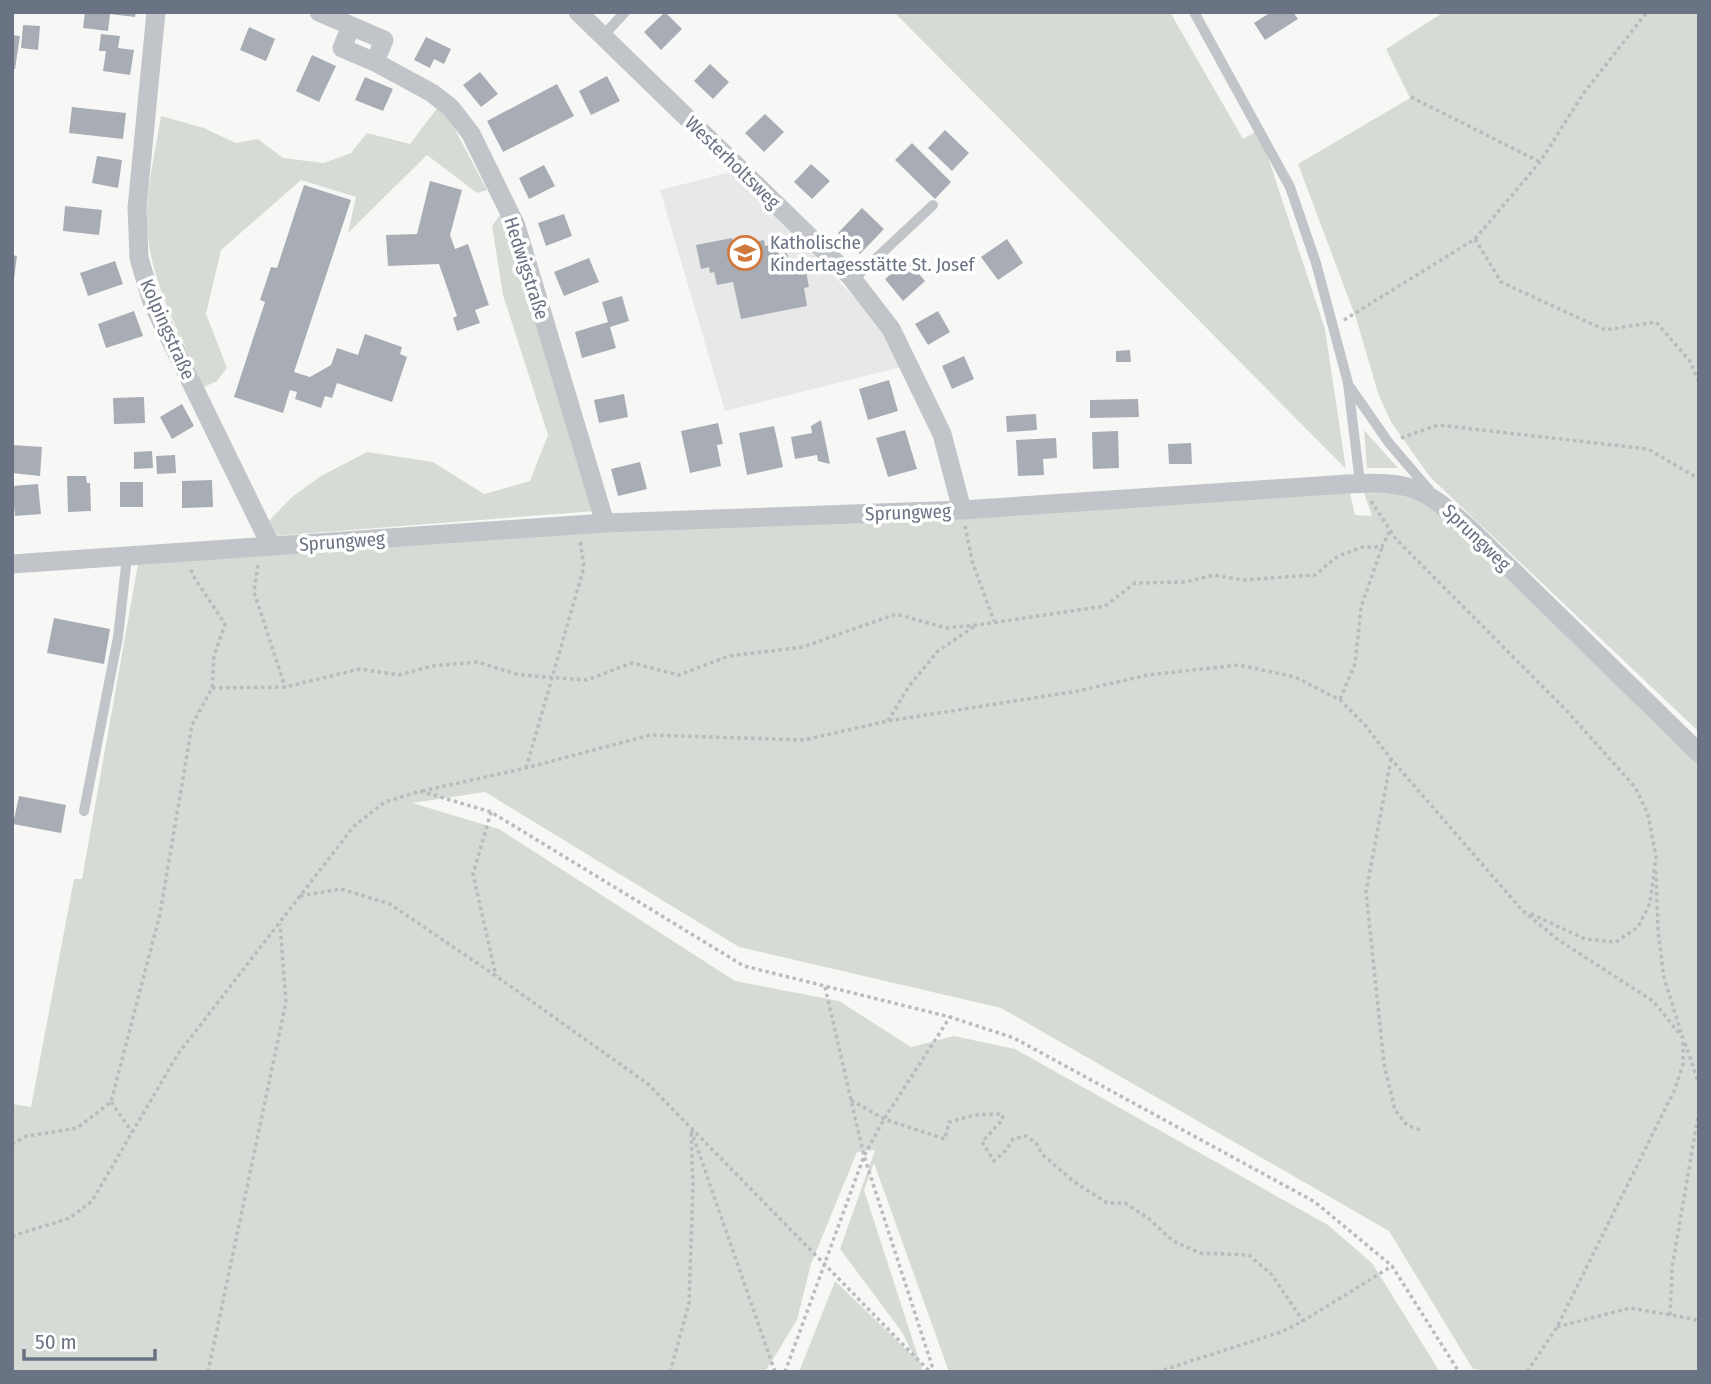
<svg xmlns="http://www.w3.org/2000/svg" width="1711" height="1384" font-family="'Fira Sans Condensed',sans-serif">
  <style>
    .built { fill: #e8e8e8 }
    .green { fill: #d6dcd5 }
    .building { fill: #a8adb5 }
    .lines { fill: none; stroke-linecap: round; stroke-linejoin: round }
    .path { stroke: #b9bbbe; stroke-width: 3.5; stroke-dasharray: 3.5 3.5; stroke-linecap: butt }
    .lane { stroke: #c1c4c8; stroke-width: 10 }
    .street { stroke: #c1c4c8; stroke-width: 19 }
    .labels { text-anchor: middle; stroke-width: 7; stroke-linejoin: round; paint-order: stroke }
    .street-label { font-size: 19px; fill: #6a7383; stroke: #fff }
    .poi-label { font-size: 19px; fill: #6a7383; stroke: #fff; text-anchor: start }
  </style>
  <rect width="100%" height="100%" fill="#f7f8f5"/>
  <path class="built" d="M735,171l137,145 29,51 -176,44 -65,-221z"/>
  <path class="green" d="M894,12h276l73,127 16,-9 66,199 21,140z
    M1444,12h255v720l-269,-255 -39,-55 -13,-29 -22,-75 -58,-154 112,-66 -24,-49z
    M438,107l14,17 35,66 -10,3 -50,-38 -79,78 8,-36 -55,-17 -80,70 -15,64 21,54 -10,13 -13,6c-25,-55 -61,-117 -57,-179 2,-31 9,-62 14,-92l43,12 32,15 22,-4 25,19 41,5 27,-10 16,-20 43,11z
    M500,215l16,29 80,267 -323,25 -6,-13 25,-26 29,-21 46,-24 66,10 51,32 46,-13 18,-46 -45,-140 -11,-69z
    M1364,430l34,38h-31z
    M1350,493l5,22 17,1 -8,-23 52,1 57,46 197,198 29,25v609h-201l-25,-3 -84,-138 -388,-223 -262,-61 -254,-155 -73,11 87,26 236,152 104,20 72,46 43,-11 61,13 313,176 44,38 68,109h-491l-75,-209 -10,27 59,182h-124l36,-91 80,77 -13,-26 -62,-83 35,-99 -18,2 -46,112 -14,56 -32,52h-753v-268l19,3 43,-228h8l56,-315 436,-33z"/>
  <path class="building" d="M85,12l8,1 43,-1 -1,5 -25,-3 -2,17 -25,-3z
    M665,12l17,17 -21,21 -17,-18z
    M1271,12h22l5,7 -33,21 -11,-17z
    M23,25l17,1 -2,24 -17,-2z
    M249,27l26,12 -9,22 -26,-11z
    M101,34l19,2 -2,12 16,2 -4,25 -27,-4 3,-20h-7z
    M12,35l8,1 -5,33h-3z
    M426,37l25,12 -7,15 -10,-5 -4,9 -16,-8z
    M312,55l24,11 -17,36 -23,-11z
    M710,64l19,18 -16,17 -19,-18z
    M480,72l18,22 -17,13 -18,-22z
    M607,76l13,25 -29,14 -12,-24z
    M365,77l28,12 -10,22 -28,-11z
    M557,84l17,32 -71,36 -16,-31z
    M72,107l54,6 -3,26 -54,-6z
    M765,114l19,18 -20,20 -19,-19z
    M945,130l24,23 -17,18 -24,-23z
    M912,143l39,39 -16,17 -40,-39z
    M97,156l25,4 -4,28 -26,-5z
    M811,164l19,17 -18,18 -18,-17z
    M544,165l11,21 -26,13 -10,-21z
    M430,181l32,9 -12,45 5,14 13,-5 21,61 -14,5 5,13 -23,8 -4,-13 4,-2 -18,-52 -51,2 -2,-31 31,-1z
    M304,185l47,15 -57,172 16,5 21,-12 6,-17 21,7 7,-21 37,13 -2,7 7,3 -15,45 -55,-19 -5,15 -7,-2 -4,12 -26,-9 2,-7 -7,-2 -7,23 -49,-16 31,-95 -5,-2 11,-33 6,1z
    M65,206l37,4 -3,25 -36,-4z
    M862,208l22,21 -24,25 -22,-21z
    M564,214l8,22 -26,10 -8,-23z
    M732,238l2,8 30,-6 1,6 12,-3 2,12 8,-2 3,13 10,-3 1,9 5,-1 3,16 -5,1 3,18 -66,13 -8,-37 -16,3 -3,-13 -4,1 -1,-6 -8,2 -5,-24z
    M1007,239l16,24 -25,17 -17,-23z
    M12,255l5,1 -3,23h-2z
    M589,258l10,24 -35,14 -10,-24z
    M907,260l18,21 -22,20 -18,-22z
    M115,261l8,23 -35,12 -8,-23z
    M622,296l7,25 -19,6 6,21 -34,10 -7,-26 33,-10 -6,-20z
    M134,311l9,25 -37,12 -8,-24z
    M938,311l12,21 -22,13 -13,-21z
    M1130,350l1,12h-15v-11z
    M964,356l10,23 -22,10 -10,-23z
    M889,380l9,31 -30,9 -9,-31z
    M624,394l4,23 -29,6 -5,-23z
    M144,397l1,26 -31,1 -1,-26z
    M1138,399l1,18 -49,1v-18z
    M182,404l12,22 -22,13 -12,-22z
    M1036,414l1,16 -30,2 -1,-16z
    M821,420l9,44 -12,-3 -1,-6 -22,4 -4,-22 21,-4 -1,-7z
    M718,423l5,21 -6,1 4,21 -31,7 -9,-42z
    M774,426l9,41 -36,8 -8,-42z
    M905,430l12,39 -29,8 -12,-39z
    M1118,431l1,37 -26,1 -1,-37z
    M1056,438l1,20 -14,1 1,16 -26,1 -2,-36z
    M1191,443l1,21h-23l-1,-20z
    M12,445l30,2 -2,29 -28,-3z
    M152,451l1,17 -19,1v-17z
    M175,455l1,18 -19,1 -1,-18z
    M640,462l7,27 -29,7 -7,-27z
    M67,476h19l1,7h3l1,28 -23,1z
    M212,480l1,27 -31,1v-27z
    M120,482h23v25h-23z
    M38,484l3,30 -26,2 -3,-30z
    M54,618l56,11 -6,35 -57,-11z
    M19,796l47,9 -5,28 -48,-9z"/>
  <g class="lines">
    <path class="path" d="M1411,97l129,65
      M1475,239l26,43 104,48 51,-8 34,39 9,21
      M1344,320l131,-81 65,-77 43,-68 64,-82
      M1401,438l37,-13 210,24 51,30
      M1371,501l25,38 170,171 69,77 13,27 8,43 -6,46 -12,24 -22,15 -31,-3 -56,-26
      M965,526l7,35 22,60
      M258,565l-4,27 31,95
      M212,688l73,-1 75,-18 39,6 33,-9 45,-4 43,13 67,5 45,-17 47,12 50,-19 74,-9 93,-33 50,14 31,-3 128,-19 30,-23 50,-1 29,-7 28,5 73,-5 23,-19 25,-9h19l7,-15
      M1340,699l15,-35 6,-57 21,-60
      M888,721l21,-35 29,-35 37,-25
      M1391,759l-25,133 18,172 11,46 12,15 16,6
      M526,768l58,-201 -4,-27
      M422,791l104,-23 124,-33 154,5 84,-19 190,-30 70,-16 91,-10 56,12 45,23 25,25 26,34 130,150 36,30 96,62 30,37v26l-8,25 -118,238 -30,45
      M491,812l-18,62 23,102
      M1656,871l2,60 6,47 18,57
      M300,896l41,-7 49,15 106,72 152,108 282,288
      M825,987l39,169 70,216
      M1685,1043l14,41
      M851,1100l33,19 61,20 4,-17 26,-7 27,-1 1,5 -21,23 12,19 12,-11 7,-11 13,-3 10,7 6,11 31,27 34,22h18l23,15 25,23 27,12 49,2 23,20 31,46
      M111,1102l21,30
      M12,1144l15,-8 50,-8 34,-26 49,-188 32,-189 20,-37 2,-32 11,-32 -33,-50 -1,-6
      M12,1236l58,-18 22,-17 86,-147 176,-228 31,-24 35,-11 71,21 253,154 206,51 64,21 301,164 77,64 67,106
      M1670,1315l2,-47 27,-158
      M1557,1327l73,-19 64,11 5,4
      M208,1372l78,-370 -6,-78
      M670,1372l19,-69 4,-119 -2,-54 84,242
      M785,1372l79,-216 20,-37 66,-102
      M1157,1372l124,-40 22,-11 89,-55"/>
    <path class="lane" d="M1194,12l96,175 26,76 32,120 12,100
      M603,36l22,-24
      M853,280l80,-75
      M1350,387l39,56 41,48
      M84,811l34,-174 9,-80"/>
    <path class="street" d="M156,12l-19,196 2,50 13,44 119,244
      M319,12l65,28 -9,22 -33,-14 9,-22
      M578,12l273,265 40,52 51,105 20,76
      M375,62l57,31 19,15 20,26 45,92 89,297
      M12,564l593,-41 357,-13 385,-26c64,-3 75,2 122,44l230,225"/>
  </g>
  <defs>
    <g id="school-ring" transform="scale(1.75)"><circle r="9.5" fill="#fff" stroke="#d1793c" stroke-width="1.5"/><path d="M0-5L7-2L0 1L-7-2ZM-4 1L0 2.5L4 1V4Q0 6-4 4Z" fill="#d1793c"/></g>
  </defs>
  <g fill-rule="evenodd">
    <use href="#school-ring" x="745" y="253"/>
  </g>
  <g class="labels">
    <g class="street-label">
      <text transform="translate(733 162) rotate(44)" y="7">Westerholtsweg</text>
      <text transform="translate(527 268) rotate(72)" y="7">Hedwigstraße</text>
      <text transform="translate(168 329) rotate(66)" y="7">Kolpingstraße</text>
      <text transform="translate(908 512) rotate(-2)" y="7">Sprungweg</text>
      <text transform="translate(1477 537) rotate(44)" y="7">Sprungweg</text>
      <text transform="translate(342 541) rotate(-4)" y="7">Sprungweg</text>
    </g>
    <g class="poi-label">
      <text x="770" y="249">Katholische<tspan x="770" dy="22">Kindertagesstätte St. Josef</tspan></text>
    </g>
  </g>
  <rect width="1711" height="1384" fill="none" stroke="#6a7383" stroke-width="28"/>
  <path d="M24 1349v10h131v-10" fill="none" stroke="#6a7383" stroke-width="3.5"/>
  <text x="35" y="1349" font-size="21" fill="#6a7383" stroke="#ffffff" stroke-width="5" paint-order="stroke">50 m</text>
</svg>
